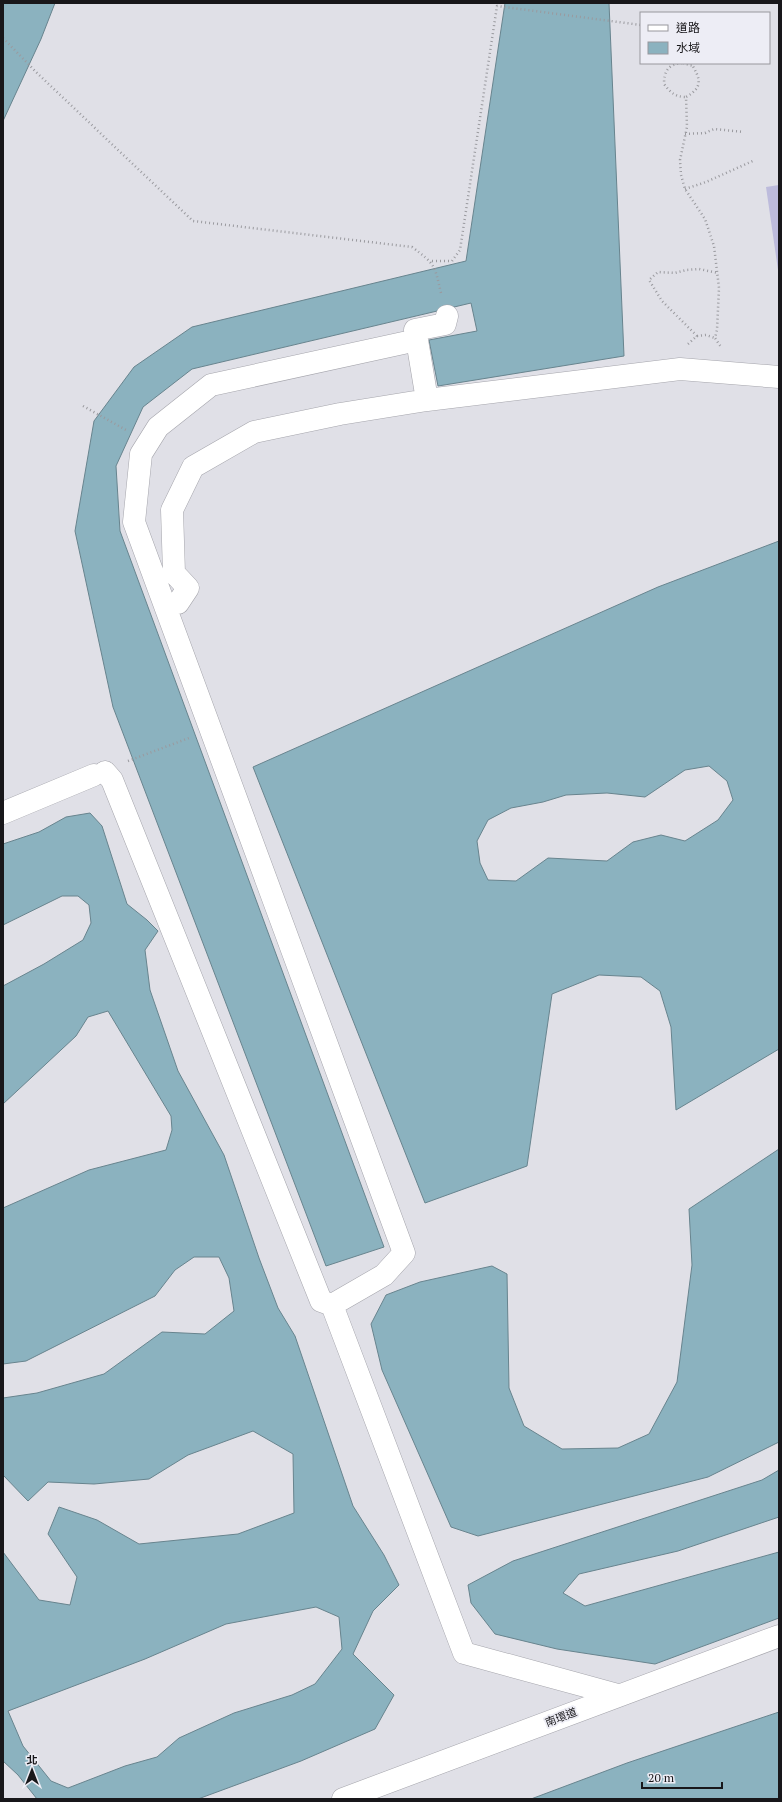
<svg xmlns="http://www.w3.org/2000/svg" width="782" height="1802" font-family="'PT Serif','Noto Sans TC',serif">
  <style>
    .water { fill: #8bb2bf; stroke: #68848e; fill-rule: evenodd }
    .building { fill: #bdbbdc }
    .lines { fill: none; stroke-linecap: round; stroke-linejoin: round }
    .minor-casing { stroke: #a5a5ac; stroke-width: 23 }
    .path { stroke: #9a9a9f; stroke-width: 2.5; stroke-dasharray: 1 3; stroke-linecap: butt }
    .minor { stroke: #fff; stroke-width: 22 }
    .labels { text-anchor: middle; stroke-width: 3.5; stroke-linejoin: round; paint-order: stroke }
    .street-label { font-size: 11px; fill: #18171a; stroke: #ededf5 }
  </style>
  <rect width="100%" height="100%" fill="#e0e0e7"/>
  <path class="water" d="M3,3h52l-14,36 -38,82z
    M505,3h104l15,353 -186,30 -9,-46 48,-9 -6,-28 -279,66 -49,38 -27,59 4,65 264,716 -58,19 -213,-559 -38,-176 19,-110 40,-54 58,-40 274,-66z
    M779,541v508l-103,61 -5,-83 -11,-36 -19,-14 -42,-2 -47,19 -25,172 -102,37 -172,-436 405,-180zM709,766l18,15 6,19 -15,20 -33,21 -24,-6 -28,7 -26,19 -59,-3 -32,23 -28,-1 -8,-17 -3,-22 11,-21 23,-12 32,-6 23,-7 41,-2 38,4 40,-27z
    M90,813l12,13 25,78 20,16 11,11 -13,19 5,40 28,81 46,84 35,103 19,50 17,28 58,170 31,49 15,30 -26,26 -20,43 41,41 -19,34 -74,32 -103,38h-161l-19,-24 -15,-14v-209l36,48 31,5 7,-28 -29,-43 11,-27 38,13 42,24 99,-10 56,-21 -1,-59 -40,-23 -65,24 -39,24 -55,5 -46,-2 -20,19 -25,-26v-77l34,-5 67,-19 58,-42 43,2 29,-23 -5,-33 -10,-21h-25l-19,13 -20,26 -129,65 -23,3v-156l86,-38 77,-20 6,-20 -1,-14 -63,-105 -20,6 -12,19 -73,68v-118l41,-22 39,-24 8,-17 -2,-18 -11,-9h-16l-59,29v-81l36,-12 27,-15zM316,1607l23,10 3,32 -27,35 -23,11 -58,18 -55,25 -22,19 -32,9 -57,22 -17,-7 -28,-35 -15,-35 137,-52 81,-35z
    M779,1149v293l-71,35 -230,59 -27,-9 -69,-157 -11,-46 15,-29 34,-13 72,-16 15,8 2,114 15,38 38,23 56,-1 31,-14 28,-52 15,-117 -3,-56z
    M779,1470v47l-101,34 -99,23 -16,19 22,13 194,-54v66l-124,46 -98,-15 -62,-15 -24,-31 -3,-18 45,-24 249,-81z
    M779,1712v87h-248l96,-36z"/>
  <path class="building" d="M779,185v85h-1l-12,-83z"/>
  <g class="lines">
    <g class="minor-casing">
      <path id="minor" d="M447,316l-2,8 -30,6 2,10 -206,45 -53,42 -17,27 -7,68 270,731 -20,22 -52,30 132,348 154,42
        M417,340l10,60
        M165,605l13,-2 10,-15 -14,-15 -2,-63 21,-43 61,-35 86,-18 87,-14 253,-31 99,8
        M105,772l7,8 209,521 11,4
        M3,813l91,-38
        M343,1799l436,-163"/>
    </g>
    <path class="path" d="M3,38l35,36 155,147 219,26c24,18 22,17 29,46
      M682,63c-14,1 -18,9 -18,21 6,8 11,13 22,13
      M683,63l10,3
      M691,63c9,15 13,24 -5,34l1,30 -7,33 1,15 4,14 20,30 9,27 5,42 -2,42 -2,8 6,9
      M685,134l20,-1 9,-4 30,3
      M685,189l21,-7 49,-22
      M432,261h20l8,-11 37,-244 144,19
      M697,336l9,-1 9,3
      M688,344l9,-8 -35,-35 -13,-21 9,-8 17,1 11,-3 13,-1 19,4
      M83,406l43,24
      M128,761l61,-23"/>
    <use href="#minor" class="minor"/>
  </g>
  <g class="labels">
    <g class="street-label">
      <text transform="translate(561 1717) rotate(-21)" y="4">南環道</text>
    </g>
  </g>
  <rect width="782" height="1802" fill="none" stroke="#18171a" stroke-width="8"/>
  <rect x="640" y="12" width="130" height="52" fill="#ededf5" stroke="#98979d"/>
  <rect x="648" y="25" width="20" height="6" fill="#ffffff" stroke="#98979d"/>
  <text x="676" y="32" font-size="12" fill="#18171a">道路</text>
  <rect x="648" y="42" width="20" height="12" fill="#8bb2bf" stroke="#98979d"/>
  <text x="676" y="52" font-size="12" fill="#18171a">水域</text>
  <g transform="translate(32 1770)" stroke="#ededf5" stroke-width="3" paint-order="stroke">
  <path d="M0-3L7 15L0 10L-7 15Z" fill="#18171a"/>
  <text y="-6" font-size="11" font-weight="bold" text-anchor="middle" fill="#18171a">北</text>
  </g>
  <path d="M642 1782v6h80v-6" fill="none" stroke="#18171a" stroke-width="2"/>
  <text x="648" y="1782" font-size="12" fill="#18171a" stroke="#ededf5" stroke-width="3" paint-order="stroke">20 m</text>
</svg>
